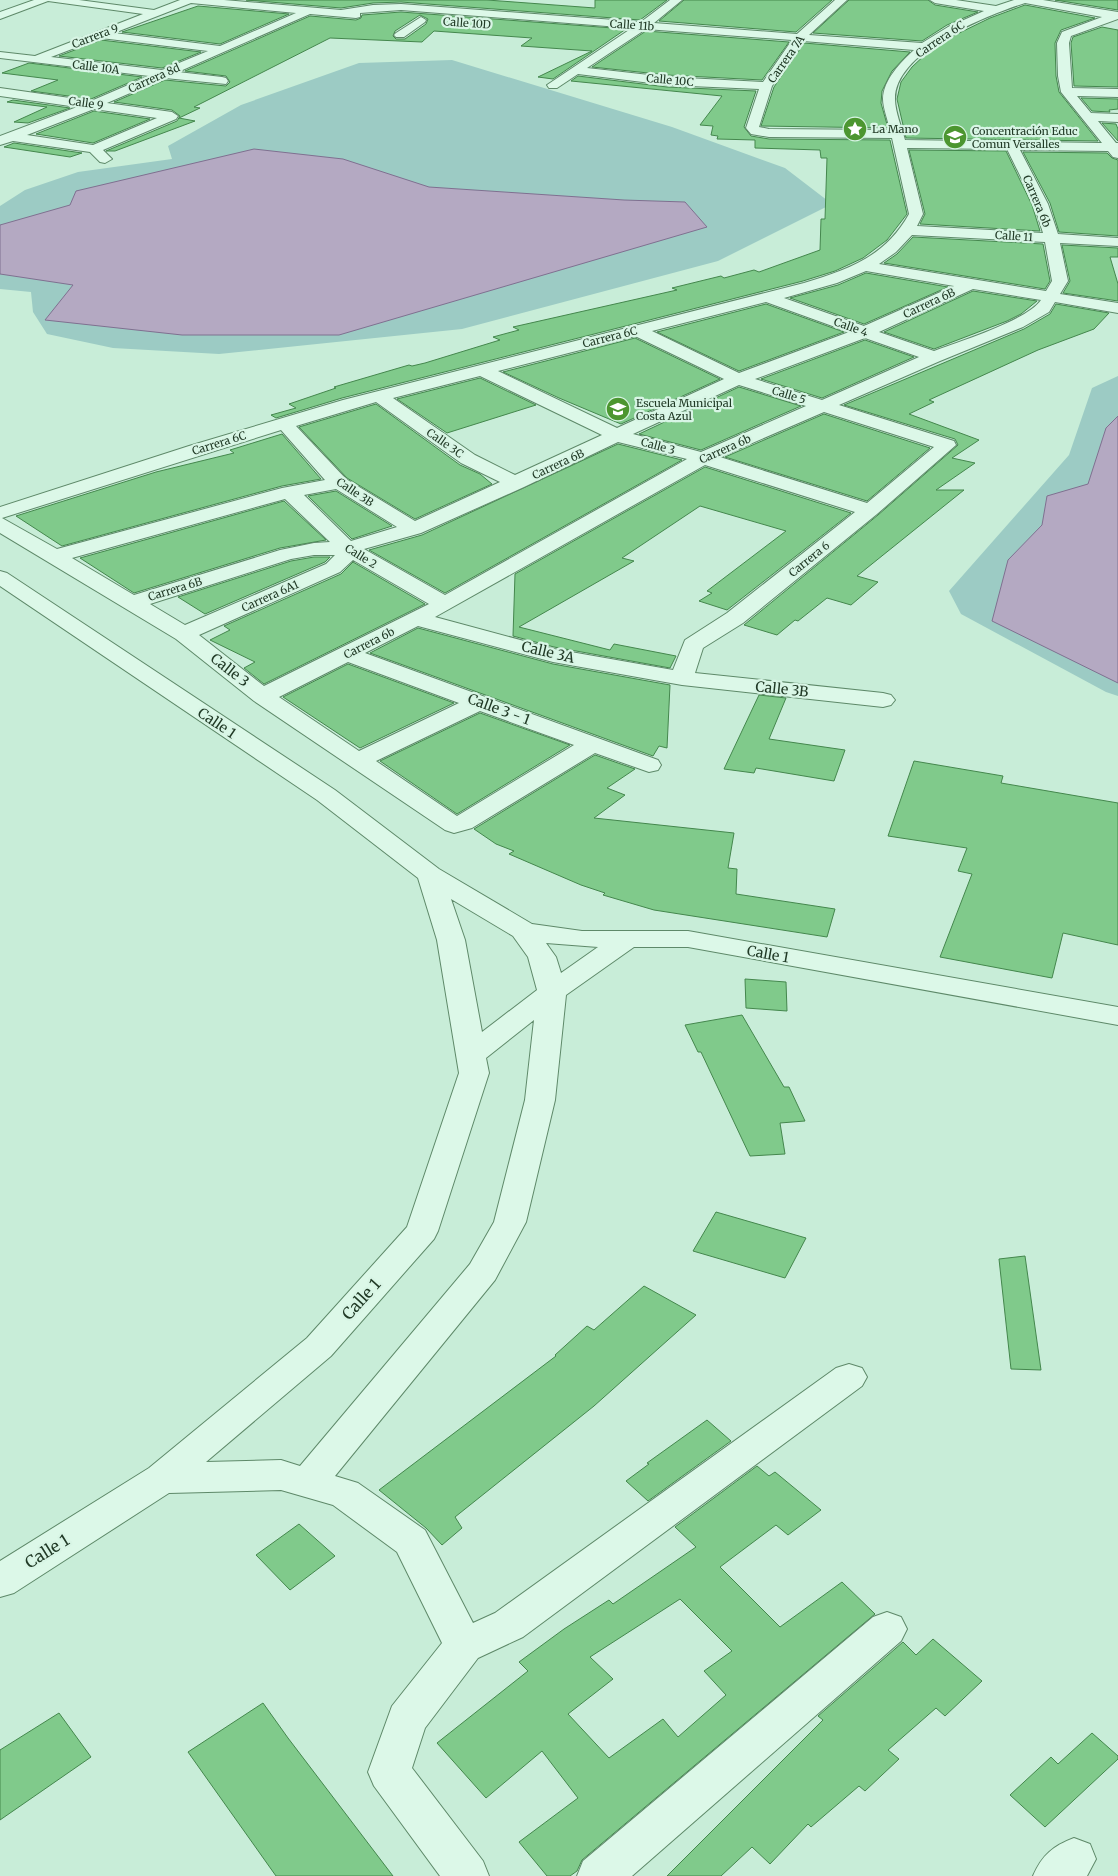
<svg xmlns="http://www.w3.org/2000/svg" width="1118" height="1876" font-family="Merriweather,serif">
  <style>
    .green { fill: #9ccbc4 }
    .water { fill: #b4a9c2; stroke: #7f7090 }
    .building { fill: #80ca8b; stroke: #44874d; fill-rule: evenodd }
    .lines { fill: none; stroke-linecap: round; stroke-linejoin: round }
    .minor-casing { stroke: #5e8969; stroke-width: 2 }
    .minor { fill: #dcf8e8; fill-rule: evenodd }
    .labels { text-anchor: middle; stroke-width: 4.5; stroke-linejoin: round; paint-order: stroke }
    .far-street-label { font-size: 11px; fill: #213a26; stroke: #d8f5e5 }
    .far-poi-label { font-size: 11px; fill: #213a26; stroke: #d8f5e5; text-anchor: start }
    .street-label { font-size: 14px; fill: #213a26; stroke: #d8f5e5 }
    .near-street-label { font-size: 16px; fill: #213a26; stroke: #d8f5e5 }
  </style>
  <rect width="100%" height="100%" fill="#c8edd8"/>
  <path class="green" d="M452,60l220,67 113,41 47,36 -114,57 -256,68 -243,25 -106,-6 -66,-14 -14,-22 -2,-20 -31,-3v-83l25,-16 53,-18 94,-13 -4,-13 73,-41 118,-42z
    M1118,376v320l-12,-4 -145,-78 -12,-23 120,-136 23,-67z"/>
  <path class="water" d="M254,149l89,10 86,28 195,13 61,2 22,25 -368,108h-157l-137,-15 28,-35 -73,-11v-49l70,-20 6,-14z
    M1118,416v267l-126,-62 16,-61 34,-35 5,-29 41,-12 18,-56z"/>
  <path class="building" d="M246,0h241l108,8v-8h72l-27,20 -239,-18 -28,1 -32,5z
    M684,0h148l-36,32 -137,-11z
    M849,0h79l7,5 43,7 -31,13 -25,16 -109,-8z
    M1055,0h63v10z
    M1025,5l70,13 -34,12 -6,13 1,33 3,16 39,49 -192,-3 -9,-39 4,-17 11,-15 16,-15 19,-13 43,-21z
    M198,6l91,8 -69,30 -98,-12z
    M401,12l225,17 -73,50 -15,-2 54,-26 -71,-5 11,-8 -98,-7 -12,11 -92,-4 -136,69 6,1 -21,10 16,3 -80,30h-9l71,-30 3,-5 -8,-6 -58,-8 51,-22 61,6 4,-4 -4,-6 -41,-5 125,-55 46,4 5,-2 1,-3zM420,15l8,4 -2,5 -21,15h-9l-3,-3 2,-5z
    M1102,27l16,3v57l-44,-1 -3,-43 2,-6z
    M646,31l143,11 -27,38 -95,-5 -75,-8z
    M101,40l100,12 -39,16 -103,-12z
    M804,43l106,9 -18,19 -10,20 -1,12 7,25 -127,-2 13,-39z
    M29,63l113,14 -51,22 -60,-8 27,-11 -56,-7z
    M578,76l89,11 89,4 -12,36 7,9 18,3 121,1 17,74 -20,26 -24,18 -28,13 -32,10 -461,117 -66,20 -5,-3 25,-7 -7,-4 47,-16 -2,-1 75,-22 3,1 13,-3 75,-23 -7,-3 26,-7 -6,-3 164,-37 -5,-2 49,-12 3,2 30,-8 5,2 61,-22 1,-31h4l2,-61h-6l-1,-8 -65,-2v-8l-38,-1 1,-3 -7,-1 2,-9 -13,-1 22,-29 -151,-15z
    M1081,98l37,1v10l-9,1 1,2 -18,-1z
    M13,100l57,8 -42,15 -14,-1 33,-15 -40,-5z
    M94,111l56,8 -57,24 -57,-9z
    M1102,123l14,1 2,5v12z
    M14,143l68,10 -12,4 -66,-10z
    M909,150l97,1 26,54 8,26 -120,-7 5,-10z
    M1023,152l84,1 5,5 6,2v76l-59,-4 -9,-29z
    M913,237l130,7 7,37 -5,8 -161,-26 13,-9z
    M1062,245l56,3v9h-8l8,27v17l-55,-8 7,-12z
    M866,273l82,14 -84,37 -74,-26 48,-13z
    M973,291l64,10 -16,13 -14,7 -73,28 -50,-17z
    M766,304l78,28 -105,39 -82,-39z
    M1056,304l53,9 -15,16 -56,21 -109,50 5,2 -25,12 70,26 -27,18 23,5 -39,27h28l-107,86 21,6 -27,23 -24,-7 -29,23 -3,-1 -18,15 -33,-10 134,-110 80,-70 -3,-6 -111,-34 180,-76 26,-15z
    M635,338l85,41 -99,45 -62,-26 -56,-26z
    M865,340l49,17 -92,41 -61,-19z
    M480,378l56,27 -89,28 -50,-34z
    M739,387l62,19 -100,44 -62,-16z
    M376,404l84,61 20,9 12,10 -77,35 -68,-41 -48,-51z
    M824,414l106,34 -63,53 -142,-44z
    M282,434l39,45 -39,7 -220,60 -46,-30 140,-44 78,-19 -4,-3z
    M618,444l64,16 -237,133 -76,-43 53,-15z
    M705,467l146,46 -124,97 -28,-9 13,-8 -5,-2 79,-60 -86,-25 -78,52 12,3 -115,66 91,23 4,-6 62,12 -6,12 -116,-21 -41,-11 2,-62z
    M336,491l56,35 -40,13 -44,-43z
    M284,501l42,39 -46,8 -146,45 -54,-35z
    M314,557h16l-5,5 -120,52 -27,-17 113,-36z
    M353,562l72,42 -161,80 -20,-16 11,-6 -45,-22 20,-10 -6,-4 117,-52z
    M418,628l135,36 117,21 -3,63 -8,-2 -6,10 -283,-103z
    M348,664l106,39 -94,45 -77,-51z
    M759,695l27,3 -17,41 76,11 -11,31 -78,-13 -2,5 -30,-4z
    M480,713l90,32 -113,69 -77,-53z
    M595,755l40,14 -28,19 18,7 -31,23 140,15 -6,35 9,1 -1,25 99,15 -8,28 -173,-27 -51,-15 2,-2 -24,-8 -72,-31 5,-3 -18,-7 -22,-15z
    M914,761l89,15 -2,7 117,20v142l-55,-12 -11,45 -112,-21 32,-83 -14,-3 9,-23 -79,-12z
    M745,979l41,3 1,29 -41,-3z
    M742,1015l42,72h5l16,34 -25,2 5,31 -35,2 -49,-104h-3l-13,-27z
    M716,1212l90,26 -21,40 -92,-27z
    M1025,1256l16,114 -30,-1 -12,-110z
    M644,1286l52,29 -102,91 -139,111 7,11 -20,17 -16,-17 -47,-38 177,-134 -1,-1 32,-29 7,4z
    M707,1420l24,21 -83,60 -22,-20 23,-17 -2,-1z
    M757,1466l12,10 6,-4 46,38 -33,25 -12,-10 -56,42 60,60 62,-45 33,32 -293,246 -5,11 -7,5h-23l-28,-34 59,-44 -36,-47 -56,47 -49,-55 91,-72 -9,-9 45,-33 45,-29 4,4 83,-57 -21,-20zM680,1599l52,52 -28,20 22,24 -48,42 -15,-18 -54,39 -41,-44 45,-35 -23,-22z
    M299,1524l36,32 -45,34 -34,-35z
    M933,1639l49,42 -37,35 -9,-8 -48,42 11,9 -34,32 -6,-5 -48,41 -3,-3 -38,40 -18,-17 -31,29h-54l156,-156 -5,-4 85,-74 13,13z
    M263,1703l25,35 105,138h-117l-88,-124z
    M59,1713l32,44 -91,63v-70z
    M1092,1733l26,23v3l-73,68 -35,-32 41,-38 7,7z"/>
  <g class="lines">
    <g class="minor-casing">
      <path id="minor" d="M34,0h45l75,10 26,-10h44l117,10 32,-5 28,-1 240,18 29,-22h12l-28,23 143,11 38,-34h12l-38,35 113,8 26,-16 36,-16 -49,-8 -5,-3h26l40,6 18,-6h29l75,12v7l-47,17 -2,7 3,45 46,1v8l-41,-1 14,17 27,1v8l-20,-1 18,22h2v15l-5,-1 -5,-6 -88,-1 28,54 10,30 60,4v8l-58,-3 8,38 -8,13 58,9v10l-63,-11 -6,10 -26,15 -83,34 -101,44 115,36 2,4 -79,69 -134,109 -40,25 -8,25 188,20 8,2 4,5 -4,5 -8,2 -201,-22 -129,-23 -135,-36 -53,27 293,107 3,5 -3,5 -9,2 -54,-19 -123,75 -18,5 -9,-3 -191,-129 -78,-62 -176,-106v-26l189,-61 154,-46 461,-117c45,-14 81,-26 105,-69l-17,-76 -123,-1 -18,-3 -5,-6 13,-39 -92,-4 -89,-11 -21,14h-8l-2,-3 85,-57 -231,-18 -41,3v4l-4,1 -46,-4 -132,58 44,5 4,1 2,3 -2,3 -61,-6 -58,25 65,9 6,4 -2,3 -73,31 9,9 -7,4 -5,-1 -10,-10 -77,-11 -13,4v-9l77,-29 -77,-11v-8l91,13 58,-25 -149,-18v-6l35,4 108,-42 -95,-13 -48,18v-7zM191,3l105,10 -76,33 -106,-13zM1025,3l77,14 -40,15 -5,11 1,33 3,16 41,51 -197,-3c-3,-12 -10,-28 -10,-41 0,-48 93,-84 130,-96zM646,29l146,11 -29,42 -96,-5 -80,-9zM101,38l107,13 -46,19 -111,-13zM803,41l111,9c-13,12 -31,30 -31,49 0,9 5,22 7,31l-121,-1 -10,-2 13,-41zM94,109l63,9 -64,27 -66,-10zM907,148l100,1 27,55 9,29 -126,-7 6,-12zM912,235l133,7 7,39 -6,10 -167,-27 17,-12zM866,271l88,15 -90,40 -80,-28 53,-15zM973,289l68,11c-13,20 -83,42 -107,51l-55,-19zM766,302l83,30 -110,41 -87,-42zM635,336l89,43 -107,49 -119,-57zM865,338l54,19 -97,43 -67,-21zM480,376l122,59 -87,40 -40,-20 -82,-57zM739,385l67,21 -105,46 -68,-18zM376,402l85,61 39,19 -85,39 -69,-42 -50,-53zM824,412l110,35 -67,56 -147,-46zM281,430l44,50 -43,8 -225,61 -55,-31zM618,442l69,17 -242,136 -81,-46 57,-16 103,-46zM705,465l150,47 -128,101 -42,27 -12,30 -119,-21 -119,-32zM336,489l61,38 -46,14 -47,-46zM285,499l45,43 -16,1 -34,7 -146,45 -62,-37zM314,555h21l-9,9 -141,61 -35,-21 141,-45zM353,560l76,44 -165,82 -65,-51 141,-63zM348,662l111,41 -100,48 -80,-54zM480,711l94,34 -117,71 -81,-55z
        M421,17l5,3 -1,2 -21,15h-8l-2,-2 2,-2z
        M0,571l7,2 328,217 104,79 93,55 50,7h106l430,76v18l-430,-78h-54l-68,48 -11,105 -29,122 -31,58 -160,196 23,7 67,47 48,93 22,-10 341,-245 13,-4 13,4 5,9 -5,9 -339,251 -45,21 -53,70 -13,40 71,93 6,15h-49l-66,-90 -6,-14 24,-66 50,-63 -45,-91 -64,-47 -52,-15 -112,3 -155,100 -14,4v-36l149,-93 158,-130 100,-111 52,-154 -22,-133 -19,-62 -101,-78 -317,-214zM451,899l62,37 15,21 9,33 -55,42 -17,-92zM546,943l52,4 -37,26 -5,-16zM534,1020l-9,80 -31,122 -24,42 -170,202 -19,-6 -75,2 125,-106 103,-117 4,-8 51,-158 -3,-15z
        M887,1612l14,5 6,12 -6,12 -269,235h-55l6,-15 290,-244z
        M1074,1838l16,6 6,15 -9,17h-54c9,-21 20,-30 41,-38z"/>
    </g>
    <use href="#minor" class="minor"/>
  </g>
  <defs>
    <g id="sight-disc" transform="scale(1.25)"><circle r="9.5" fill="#4c9630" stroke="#d8f5e5"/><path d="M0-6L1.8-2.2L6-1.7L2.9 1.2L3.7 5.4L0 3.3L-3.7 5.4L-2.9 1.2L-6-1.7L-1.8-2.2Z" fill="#fff"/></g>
    <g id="school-disc" transform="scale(1.25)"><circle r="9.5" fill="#4c9630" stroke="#d8f5e5"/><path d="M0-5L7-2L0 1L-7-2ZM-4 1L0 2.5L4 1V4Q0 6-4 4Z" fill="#fff"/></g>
  </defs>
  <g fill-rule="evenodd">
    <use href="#sight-disc" x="855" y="129"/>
    <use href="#school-disc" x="955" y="137"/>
    <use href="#school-disc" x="618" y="409"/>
  </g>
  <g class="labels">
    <g class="far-street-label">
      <text transform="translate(467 23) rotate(4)" y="4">Calle 10D</text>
      <text transform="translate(632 25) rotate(4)" y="4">Calle 11b</text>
      <text transform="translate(95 36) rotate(-21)" y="4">Carrera 9</text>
      <text transform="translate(940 39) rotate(-34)" y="4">Carrera 6C</text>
      <text transform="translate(786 59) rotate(-55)" y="4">Carrera 7A</text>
      <text transform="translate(96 67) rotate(7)" y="4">Calle 10A</text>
      <text transform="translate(154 78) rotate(-24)" y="4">Carrera 8d</text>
      <text transform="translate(670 80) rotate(5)" y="4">Calle 10C</text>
      <text transform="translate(86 103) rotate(8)" y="4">Calle 9</text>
      <text transform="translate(1037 201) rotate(67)" y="4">Carrera 6b</text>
      <text transform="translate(1014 236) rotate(4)" y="4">Calle 11</text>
      <text transform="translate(929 303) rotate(-25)" y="4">Carrera 6B</text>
      <text transform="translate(851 327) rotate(20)" y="4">Calle 4</text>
      <text transform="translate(610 337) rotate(-14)" y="4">Carrera 6C</text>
      <text transform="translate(789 395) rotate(17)" y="4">Calle 5</text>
      <text transform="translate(219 443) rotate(-17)" y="4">Carrera 6C</text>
      <text transform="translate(445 443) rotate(35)" y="4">Calle 3C</text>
      <text transform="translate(658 446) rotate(15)" y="4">Calle 3</text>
      <text transform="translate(725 449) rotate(-24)" y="4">Carrera 6b</text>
      <text transform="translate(558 464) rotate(-25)" y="4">Carrera 6B</text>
      <text transform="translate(355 492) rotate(34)" y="4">Calle 3B</text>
      <text transform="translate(361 556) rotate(32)" y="4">Calle 2</text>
      <text transform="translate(809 559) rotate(-39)" y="4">Carrera 6</text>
      <text transform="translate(175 589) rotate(-17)" y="4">Carrera 6B</text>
      <text transform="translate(270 596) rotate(-24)" y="4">Carrera 6A1</text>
      <text transform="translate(369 643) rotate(-27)" y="4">Carrera 6b</text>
    </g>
    <g class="far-poi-label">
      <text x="872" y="133">La Mano</text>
      <text x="972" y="135">Concentración Educ<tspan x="972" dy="13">Comun Versalles</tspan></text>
      <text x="636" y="407">Escuela Municipal<tspan x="636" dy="13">Costa Azul</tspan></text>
    </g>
    <g class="street-label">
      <text transform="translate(548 652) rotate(13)" y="5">Calle 3A</text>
      <text transform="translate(230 670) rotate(38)" y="5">Calle 3</text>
      <text transform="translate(782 689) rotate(6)" y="5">Calle 3B</text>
      <text transform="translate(499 709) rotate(20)" y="5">Calle 3 - 1</text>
      <text transform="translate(217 723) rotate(34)" y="5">Calle 1</text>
      <text transform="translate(768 954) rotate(10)" y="5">Calle 1</text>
    </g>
    <g class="near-street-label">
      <text transform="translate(361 1299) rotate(-48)" y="6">Calle 1</text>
      <text transform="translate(47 1551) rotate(-32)" y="6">Calle 1</text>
    </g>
  </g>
</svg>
